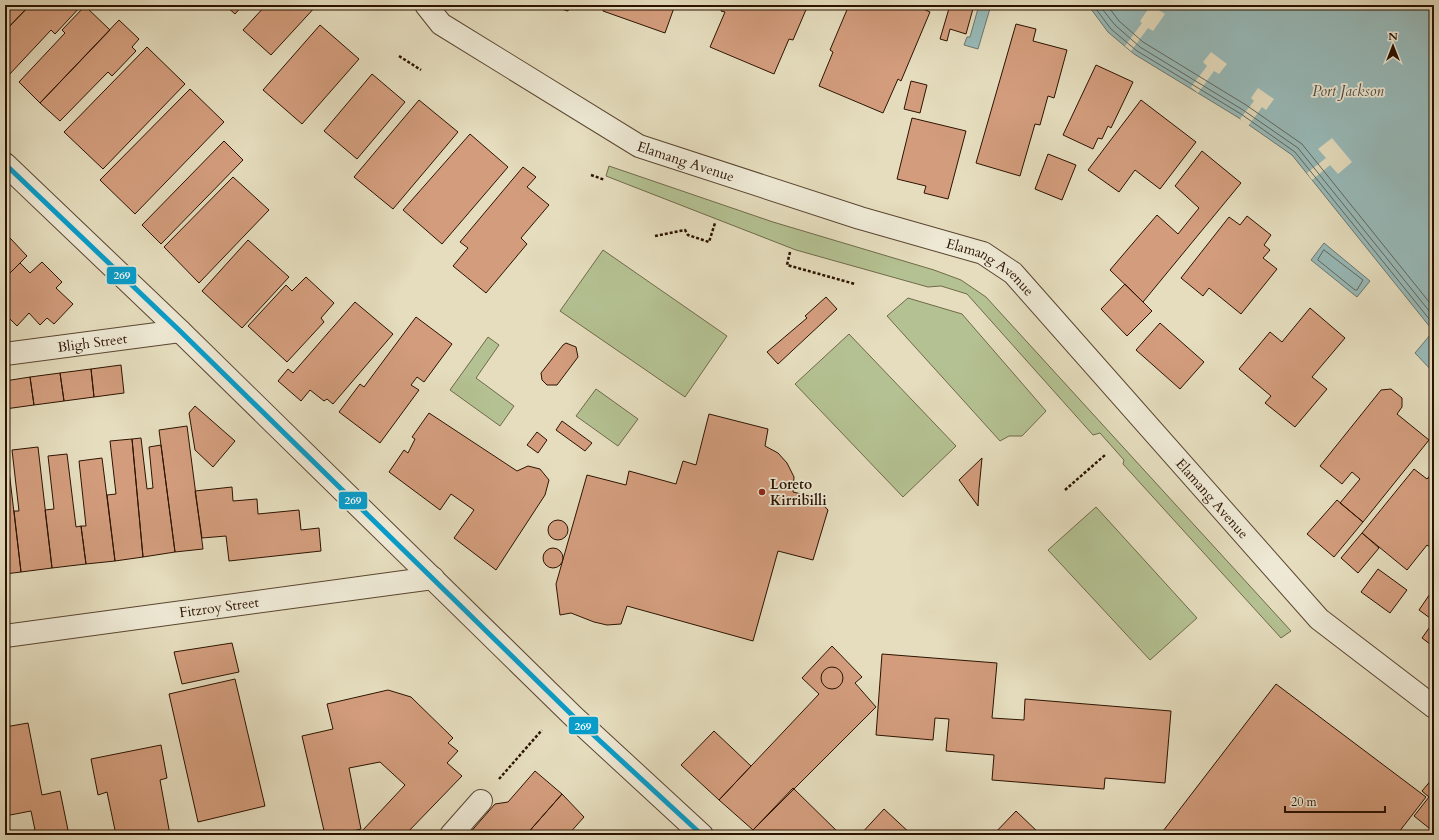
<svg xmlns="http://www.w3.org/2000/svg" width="1439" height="840" font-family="Cardo,serif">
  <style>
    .green { fill: #b4c192; stroke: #706a49 }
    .water { fill: #98bab9; stroke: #6d776f }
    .pier { fill: #e5ddbe }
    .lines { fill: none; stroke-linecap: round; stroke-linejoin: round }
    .shore { stroke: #62665c; stroke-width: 1 }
    .building { fill: #d39d7d; stroke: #2c1300 }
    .minor-casing { stroke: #5a4630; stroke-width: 24 }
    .path { stroke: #2c1300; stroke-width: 2.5; stroke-dasharray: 3 2; stroke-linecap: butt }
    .minor { stroke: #eee9d5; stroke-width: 22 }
    .bus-1-casing { stroke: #eee9d5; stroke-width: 8 }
    .bus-1 { stroke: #079dcb; stroke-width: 5 }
    .poi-dot { fill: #8f2418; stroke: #eee9d5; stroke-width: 1.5 }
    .labels { text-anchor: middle; stroke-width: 3.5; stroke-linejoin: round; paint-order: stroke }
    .street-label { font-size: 14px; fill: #2c1300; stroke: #eee9d5 }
    .poi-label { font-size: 14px; font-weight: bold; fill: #2c1300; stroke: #eee9d5; text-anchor: start }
    .water-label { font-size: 15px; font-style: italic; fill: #524d41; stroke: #eee9d5 }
    .line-badge { stroke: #eee9d5; stroke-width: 1.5 }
    .badge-label { font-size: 11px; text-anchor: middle; font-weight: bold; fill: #fff }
  </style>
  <rect width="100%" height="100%" fill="#e5ddbe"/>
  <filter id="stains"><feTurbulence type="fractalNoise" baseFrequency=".005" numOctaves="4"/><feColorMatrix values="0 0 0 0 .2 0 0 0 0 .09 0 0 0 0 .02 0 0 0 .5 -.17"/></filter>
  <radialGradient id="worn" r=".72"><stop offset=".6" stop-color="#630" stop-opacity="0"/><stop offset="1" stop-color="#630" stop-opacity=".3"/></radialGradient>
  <path class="green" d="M609,166l164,56 161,48 27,10 25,17 305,334 -10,7 -158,-174 1,-4 -24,-27 -7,2 -126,-141 -26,-8 -13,1 -132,-37 -190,-74z
    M603,250l124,86 -42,61 -125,-86z
    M908,298l54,16 84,97 -24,25h-13l-9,5 -113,-125z
    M849,334l107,112 -53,51 -108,-113z
    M488,337l11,8 -23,33 38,28 -14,20 -50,-36z
    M596,389l42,30 -20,27 -42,-30z
    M1096,507l101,111 -47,42 -102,-110z"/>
  <path class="water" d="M979,5h12l-13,44 -14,-4 3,-8h3z
    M1088,5h346v327l-142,-177 -53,-37 -105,-64 -26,-22z
    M1324,243l46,38 -13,16 -46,-37z
    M1430,335l4,4v34l-19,-20z"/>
  <path class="pier" d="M1151,5l14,9 -12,17 -5,-3 -17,23 -6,-5 17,-23 -2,-2z
    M1211,52l16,12 -8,10 -5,-3 -16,22 -7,-6 16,-21 -4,-4z
    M1258,88l16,11 -8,11 -4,-3 -14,19 -8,-7 14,-18 -3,-3z
    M1332,138l20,24 -14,12 -8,-9 -18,15 -5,-7 19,-15 -8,-9z"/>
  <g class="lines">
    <path class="shore" d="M1093,5l18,24 26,22 104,63 54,38 139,173
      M1099,5l16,20 25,22 103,63 55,38 136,169
      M1107,5l12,16 24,21 103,63 56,39 132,164
      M1324,250l39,30 -6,10h-2l-37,-30z"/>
  </g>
  <path class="building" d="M5,5h25l-25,26z
    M30,5h52l-27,29 -4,-4 -43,46 -3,-3v-42z
    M225,5h18l-8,9z
    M266,5h51l-46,50 -28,-25z
    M548,5h22l-2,6z
    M605,5h70l-10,28 -62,-22z
    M723,5h85l-15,35 -4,-1 -15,35 -64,-27 15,-35 -4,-1z
    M849,5h66l15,7 -29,69 -3,-2 -15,34 -64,-27 14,-34 -3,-2z
    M950,5h24l-8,29 -16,-5 -3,12 -7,-2z
    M85,6l25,24 -70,73 -21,-21 46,-49 -3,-3z
    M119,20l20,19 -7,8 4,4 -24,25 -4,-4 -48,49 -20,-18z
    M1016,24l20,5 -3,12 34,9 -13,48 -6,-2 -8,29 -5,-1 -15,52 -44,-13z
    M320,25l39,34 -57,65 -39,-34z
    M147,47l38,37 -82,85 -39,-37z
    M1096,65l37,17 -22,46 -3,-2 -6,13 -4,-1 -5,11 -30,-14z
    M372,74l33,28 -48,57 -33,-28z
    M911,81l16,4 -7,28 -16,-4z
    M190,89l34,33 -89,92 -35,-34z
    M419,100l39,32 -65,77 -39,-32z
    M1141,100l55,42 -36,47 -25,-19 -16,22 -31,-22z
    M912,118l54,13 -18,68 -24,-6 2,-7 -29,-7z
    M470,134l38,33 -66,77 -39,-34z
    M224,141l19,19 -82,84 -19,-19z
    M1202,151l39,32 -98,119 -33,-32 47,-55 21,19 21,-26 -24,-22z
    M1048,154l28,11 -14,35 -27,-11z
    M523,167l13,10 -9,10 22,18 -28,33 6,6 -41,49 -33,-27 15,-18 -8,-6z
    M233,177l36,33 -70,73 -35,-36z
    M1247,216l24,19 -7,10 6,5 -7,8 14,11 -36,45 -32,-26 -6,8 -22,-18 48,-61 11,8z
    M5,222l5,5 -5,6z
    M10,238l17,18 -22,22v-34z
    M248,240l41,37 -47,51 -40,-37z
    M42,262l20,20 -6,6 17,16 -19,20 -7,-6 -7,7 -11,-12 -12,13 -12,-12v-36l15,-15 10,10z
    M306,277l28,26 -13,15 3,4 -37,40 -39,-36 38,-41 6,6z
    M1125,284l27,27 -25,25 -26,-27z
    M826,297l11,12 -59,55 -11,-12 40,-34 -2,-2z
    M355,302l38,32 -60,70 -6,-5 -3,2 -14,-11 -9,11 -23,-20 10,-12 5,4z
    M1310,308l35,30 -33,39 15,12 -32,38 -30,-24 6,-7 -32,-27 31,-37 12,10z
    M416,317l36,27 -28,38 -7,-5 -6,8 8,5 -39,53 -41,-31 21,-28 4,3z
    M1160,323l44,39 -24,27 -44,-39z
    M566,343l10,4 2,10 -21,28h-10l-5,-5 -1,-7 22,-28z
    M121,365l3,28 -30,4 -3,-28z
    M91,369l3,28 -30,4 -4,-28z
    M60,373l4,28 -30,4 -4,-28z
    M30,377l4,28 -29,4v-28z
    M1391,389l11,9v9l-5,7 32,26 -66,82 -23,-19 20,-24 -8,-7 -10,12 -22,-18 61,-76z
    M195,406l40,35 -22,26 -18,-17 -6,-37z
    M429,413l88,58 11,-5 12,3 9,11 -4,15 -49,75 -42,-32 20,-28 -23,-16 -11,16 -51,-38 15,-22 4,3 7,-14 -3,-2z
    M709,414l59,15 -3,17 13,7 9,10 7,14 -1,15 24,6 11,12 -15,50 -35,-9 -25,90 -126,-35 -6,18 -14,1 -13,-3 -23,-9 -11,2 -4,-31 31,-109 39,10 3,-14 47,13 7,-23 13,4z
    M562,421l30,22 -7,8 -29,-21z
    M187,426l16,123 -28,3 -16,-122z
    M537,432l10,8 -9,13 -11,-8z
    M141,438l6,51 6,-1 -4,-41 12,-2 14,107 -32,5 -11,-118z
    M132,439l11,118 -28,4 -8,-66 9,-1 -6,-53z
    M38,447l14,121 -31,4 -7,-61h5l-7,-61z
    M67,454l9,73 5,-1 5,38 -34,4 -7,-58 9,-1 -6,-53z
    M102,458l13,103 -29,3 -5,-38h5l-7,-65z
    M982,458l-3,31 -1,17 -19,-26z
    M5,462h3l13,110 -16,2z
    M1414,469l13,10 7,-8v79l-7,-5 -20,25 -45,-37z
    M232,487l1,14 24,-2 1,15 41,-4 2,20 18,-2 2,23 -92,10 -3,-25 -24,2 -7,-47z
    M1337,500l26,22 -29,35 -27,-23z
    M548 530a10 10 0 1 1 20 0a10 10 0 1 1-20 0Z
    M1362,533l17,15 -21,25 -17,-15z
    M543 558a10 10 0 1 1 20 0a10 10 0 1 1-20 0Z
    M1378,569l29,21 -17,23 -29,-21z
    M1434,588v59l-12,-9 12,-17 -15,-11z
    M232,643l7,29 -57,12 -8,-32z
    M832,646l30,31 -7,6 21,24 -123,123 -34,-30 100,-106 -17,-16z
    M882,654l115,9 -5,55 32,2 1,-21 146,12 -6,72 -60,-5 -1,11 -112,-9 2,-25 -48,-4 3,-32 -14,-1 -2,22 -57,-5z
    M821 678a11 11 0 1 1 22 0a11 11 0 1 1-22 0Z
    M235,679l30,127 -67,16 -29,-128z
    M1276,684l150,113 -27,35 -11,3h-228z
    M388,690l23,7 42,41 -5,5 10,8 -11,12 15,13 -57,59h-36l-6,-5 42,-45 -25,-23 -31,6 12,61 -24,6h-12l-23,-99 31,-7 -6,-25z
    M28,723l14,72 18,-4 9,44h-33l-5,-24 -26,5v-89z
    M714,731l37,35 -32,34 -38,-35z
    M161,745l6,33 -7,2 10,55h-54l-9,-43 -9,3 -7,-36z
    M535,771l27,23 -36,41h-58l27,-31 13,-2z
    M1433,778l1,44 -5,6 -15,-12 15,-19 -7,-6z
    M793,788l48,47h-82l-6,-5z
    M562,794l22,23 -16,18h-42z
    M884,809l28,26h-52z
    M1016,811l25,24h-48z"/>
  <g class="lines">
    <g class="minor-casing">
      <g id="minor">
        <path id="s1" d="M426,5l15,19 198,122 221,72 123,35 30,20 306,346 115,88"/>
        <path d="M5,164l175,167 394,386 128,118"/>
        <path id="s2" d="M5,354l175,-23"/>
        <path id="s3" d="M5,636l428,-58"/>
        <path d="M451,835l30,-34"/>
      </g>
    </g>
    <path class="path" d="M399,56l22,14
      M591,175l14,5
      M655,236l30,-6 3,5 21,7 6,-19
      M790,252l-3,13 68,19
      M1065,490l40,-35
      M499,779l43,-49"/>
    <use href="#minor" class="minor"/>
    <g class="bus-1-casing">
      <path id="bus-1" d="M5,164l175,167 394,386 128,118"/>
    </g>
    <use href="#bus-1" class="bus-1"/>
  </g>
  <circle class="poi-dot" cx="762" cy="492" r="4"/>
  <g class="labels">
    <g class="street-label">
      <text dy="5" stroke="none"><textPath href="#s1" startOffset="306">Elamang Avenue</textPath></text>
      <text dy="5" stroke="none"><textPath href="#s1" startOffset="630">Elamang Avenue</textPath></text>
      <text dy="5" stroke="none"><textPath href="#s2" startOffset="88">Bligh Street</textPath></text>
      <text dy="5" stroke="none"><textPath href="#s1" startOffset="954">Elamang Avenue</textPath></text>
      <text dy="5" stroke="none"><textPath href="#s3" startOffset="216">Fitzroy Street</textPath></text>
    </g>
    <g class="poi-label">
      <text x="770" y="489">Loreto<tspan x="770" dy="16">Kirribilli</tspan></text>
    </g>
    <g class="water-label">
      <text x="1348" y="96">Port Jackson</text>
    </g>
  </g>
  <g class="line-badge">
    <rect x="106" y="266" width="31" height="19" rx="4" fill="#079dcb"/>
    <rect x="338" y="491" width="30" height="19" rx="4" fill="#079dcb"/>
    <rect x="568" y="716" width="31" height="19" rx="4" fill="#079dcb"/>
  </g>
  <g class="badge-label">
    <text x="122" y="279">269</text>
    <text x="353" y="504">269</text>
    <text x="583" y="730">269</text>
  </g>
  <rect width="1439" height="840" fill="none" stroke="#e5ddbe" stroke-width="20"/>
  <rect x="6" y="6" width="1427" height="828" fill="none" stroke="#2c1300" stroke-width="2"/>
  <rect x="10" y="10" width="1419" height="820" fill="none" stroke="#2c1300"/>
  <g transform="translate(1393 46)" stroke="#eee9d5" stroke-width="3" paint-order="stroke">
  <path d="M0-3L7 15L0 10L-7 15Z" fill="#2c1300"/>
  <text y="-6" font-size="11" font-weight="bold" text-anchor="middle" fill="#2c1300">N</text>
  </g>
  <path d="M1285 806v6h100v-6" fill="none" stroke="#2c1300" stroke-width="2"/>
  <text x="1291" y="806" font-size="12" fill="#2c1300" stroke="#eee9d5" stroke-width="3" paint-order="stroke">20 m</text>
  <rect width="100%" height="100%" filter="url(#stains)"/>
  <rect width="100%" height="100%" fill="url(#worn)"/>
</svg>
